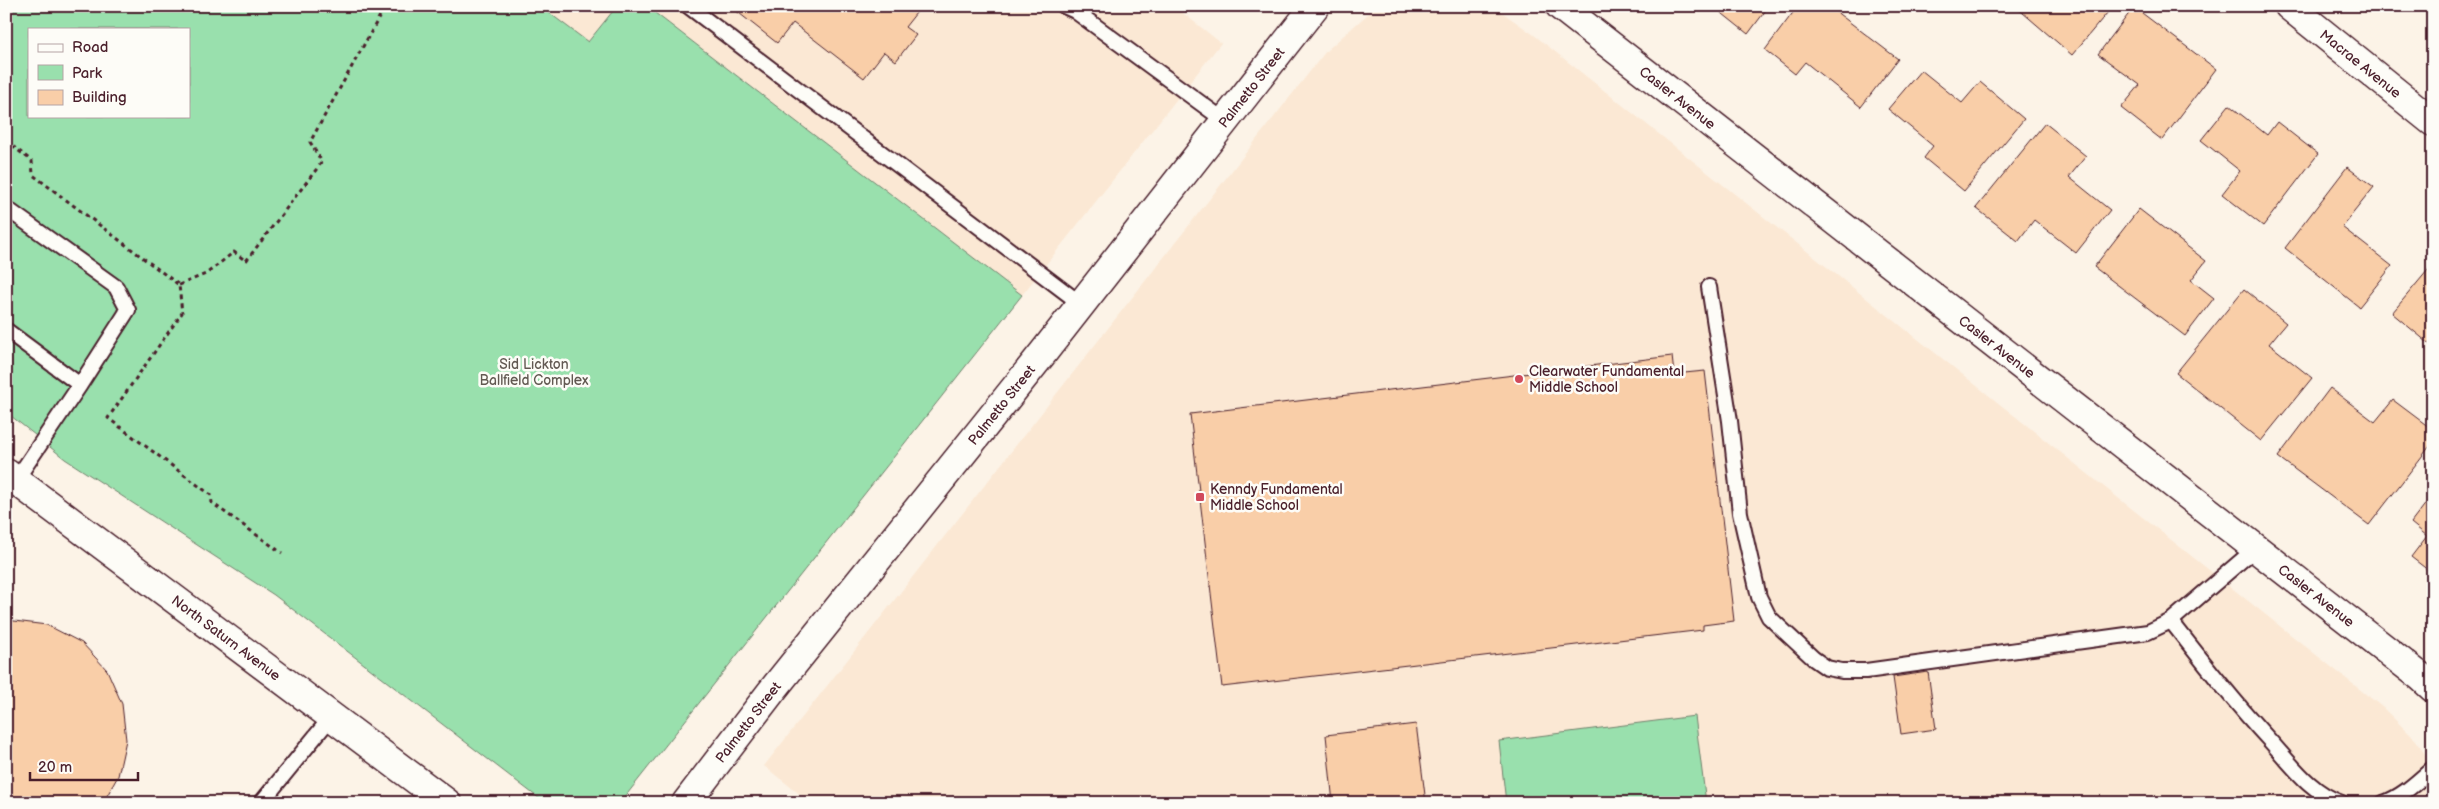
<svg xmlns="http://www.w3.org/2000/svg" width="2439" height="809" font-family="'Balsamiq Sans',sans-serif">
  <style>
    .built { fill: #fbe8d4 }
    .green { fill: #99e0ad; stroke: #72806c; fill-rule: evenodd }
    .building { fill: #f9cea8; stroke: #4a1f2b }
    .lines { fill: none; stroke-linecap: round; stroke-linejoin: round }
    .service-casing { stroke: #4a1f2b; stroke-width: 18 }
    .minor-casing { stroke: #4a1f2b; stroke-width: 31 }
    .tertiary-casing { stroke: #4a1f2b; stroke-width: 31 }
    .path { stroke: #4a1f2b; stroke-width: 3; stroke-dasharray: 4 4; stroke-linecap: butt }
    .service { stroke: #fdfcf7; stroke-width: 14 }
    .minor { stroke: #fdfcf7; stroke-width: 28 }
    .tertiary { stroke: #fdfcf7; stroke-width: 28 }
    .poi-dot { fill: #d1495b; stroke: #fdfcf7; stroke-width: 2 }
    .labels { text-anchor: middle; stroke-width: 5; stroke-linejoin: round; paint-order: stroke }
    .street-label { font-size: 14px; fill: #4a1f2b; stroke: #fdfcf7 }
    .park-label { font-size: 14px; fill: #625952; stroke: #fdfcf7 }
    .poi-label { font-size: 14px; fill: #4a1f2b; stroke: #fdfcf7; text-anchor: start }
  </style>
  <rect width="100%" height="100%" fill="#fcf3e7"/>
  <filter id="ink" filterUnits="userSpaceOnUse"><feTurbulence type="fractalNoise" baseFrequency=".02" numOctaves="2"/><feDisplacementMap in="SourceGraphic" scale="10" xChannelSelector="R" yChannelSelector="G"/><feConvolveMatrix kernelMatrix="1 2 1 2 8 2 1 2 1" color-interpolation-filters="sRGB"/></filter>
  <g filter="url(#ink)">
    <path class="built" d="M540,6h77l-29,36z
      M646,6h528l47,37 -199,252z
      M1377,6h116l41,29 848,672 34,33 17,26v37h-1622l-47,-37 562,-715z"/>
    <path class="green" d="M6,6h534l48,36 29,-36h29l376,289 -402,508h-75l-271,-208 -209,-136 -59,-47zM29,29h160v87h-160z
      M1695,716l11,87h-200l-7,-62z"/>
    <path class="building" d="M730,6h188l2,2 -15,19 11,8 -20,26 -12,-9 -20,26 -71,-55 -16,20z
      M1713,6h56l-21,28z
      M1798,6h35l-2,2 67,51 -37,48 -56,-45 -10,12 -30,-24z
      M2015,6h98l-41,49z
      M2430,6h3v12l-8,-6z
      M2134,7l82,62 -54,71 -41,-32 19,-23 -42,-31z
      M1921,70l41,33 18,-21 44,37 -60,72 -40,-33 9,-12 -45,-37z
      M2229,105l38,30 10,-13 41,32 -55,72 -41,-32 18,-23 -39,-31z
      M2045,123l41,33 -17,21 41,33 -34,43 -42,-33 -16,21 -42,-33z
      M2347,167l27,20 -32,40 50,39 -33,41 -74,-59z
      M2139,209l67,52 -15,19 23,18 -29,38 -91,-69z
      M2433,264v83l-41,-34z
      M2244,289l42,34 -17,21 43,34 -51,63 -85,-68z
      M1672,356l2,18 31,-3 29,250 -31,4v5l-481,57 -32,-273z
      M2330,388l45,34 18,-22 40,30v12l-64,83 -91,-68z
      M2433,494v80l-22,-17 16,-21 -16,-13z
      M6,620l41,5 35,18 25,27 15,34 4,36 -8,36 -15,27h-97z
      M1928,672l8,57 -35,5 -8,-57z
      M1416,724l10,79h-93l-7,-68z"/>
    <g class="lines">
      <g class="service-casing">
        <path id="service" d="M688,6l393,298
          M1064,6l11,5 150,110
          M6,208l110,79 12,23 -48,75
          M1709,287l21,134 10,92 19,84 10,20 45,42 13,9 15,3h24l282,-39 23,-11 85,-73
          M6,330l74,55 -64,95
          M2171,621c32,41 64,82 100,121 20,22 41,52 71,61
          M261,803l71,-87
          M2383,803c19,-6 35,-22 50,-35"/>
      </g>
      <g class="minor-casing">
        <g id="minor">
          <path id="s1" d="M1560,6l861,671 12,11"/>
          <path id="s2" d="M2289,6l144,116"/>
        </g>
      </g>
      <g class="tertiary-casing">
        <g id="tertiary">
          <path id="s3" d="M6,473l441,330"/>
          <path id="s4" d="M686,803l85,-111 272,-339 272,-347"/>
        </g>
      </g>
      <path class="path" d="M6,141l26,20 1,14 146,110 3,28 -74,105 103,77 1,8 70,50
        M179,285l27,-11 28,-22 12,9 76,-99 -12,-20 71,-128"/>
      <use href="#service" class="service"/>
      <use href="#minor" class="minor"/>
      <use href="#tertiary" class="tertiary"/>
    </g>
  </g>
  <g class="poi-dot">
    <circle cx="1519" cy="379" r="5"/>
    <rect x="1195" y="492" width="10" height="10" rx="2.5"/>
  </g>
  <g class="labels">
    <g class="street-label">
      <text dy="5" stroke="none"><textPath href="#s2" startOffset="92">Macrae Avenue</textPath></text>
      <text dy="5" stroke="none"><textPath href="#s4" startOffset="912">Palmetto Street</textPath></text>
      <text dy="5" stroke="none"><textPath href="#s1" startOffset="149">Casler Avenue</textPath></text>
      <text dy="5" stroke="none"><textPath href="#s1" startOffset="554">Casler Avenue</textPath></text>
      <text dy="5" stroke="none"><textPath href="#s4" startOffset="508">Palmetto Street</textPath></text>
      <text dy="5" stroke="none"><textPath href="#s1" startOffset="959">Casler Avenue</textPath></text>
      <text dy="5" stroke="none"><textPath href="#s3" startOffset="275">North Saturn Avenue</textPath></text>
      <text dy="5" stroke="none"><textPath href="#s4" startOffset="102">Palmetto Street</textPath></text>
    </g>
    <g class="park-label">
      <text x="534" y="369">Sid Lickton<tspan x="534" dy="16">Ballfield Complex</tspan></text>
    </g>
    <g class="poi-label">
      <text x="1529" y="376">Clearwater Fundamental<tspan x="1529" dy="16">Middle School</tspan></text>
      <text x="1210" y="494">Kenndy Fundamental<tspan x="1210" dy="16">Middle School</tspan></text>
    </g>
  </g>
  <rect width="2439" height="809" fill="none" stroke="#fdfcf7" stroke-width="25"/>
  <rect x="12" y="12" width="2414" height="784" fill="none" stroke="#4a1f2b" stroke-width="2" filter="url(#ink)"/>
  <rect x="28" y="28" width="162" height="90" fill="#fdfcf7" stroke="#b5a4a5"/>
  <rect x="38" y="44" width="25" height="8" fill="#fdfcf7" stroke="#b5a4a5"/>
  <text x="72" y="52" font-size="15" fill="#4a1f2b">Road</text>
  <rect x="38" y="65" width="25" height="15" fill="#99e0ad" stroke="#b5a4a5"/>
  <text x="72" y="78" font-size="15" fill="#4a1f2b">Park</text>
  <rect x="38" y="90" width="25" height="15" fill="#f9cea8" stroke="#b5a4a5"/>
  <text x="72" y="102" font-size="15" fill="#4a1f2b">Building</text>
  <path d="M30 772v8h108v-8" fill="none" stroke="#4a1f2b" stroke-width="2.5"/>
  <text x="38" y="772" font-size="15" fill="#4a1f2b" stroke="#fdfcf7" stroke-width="4" paint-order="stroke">20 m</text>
</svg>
